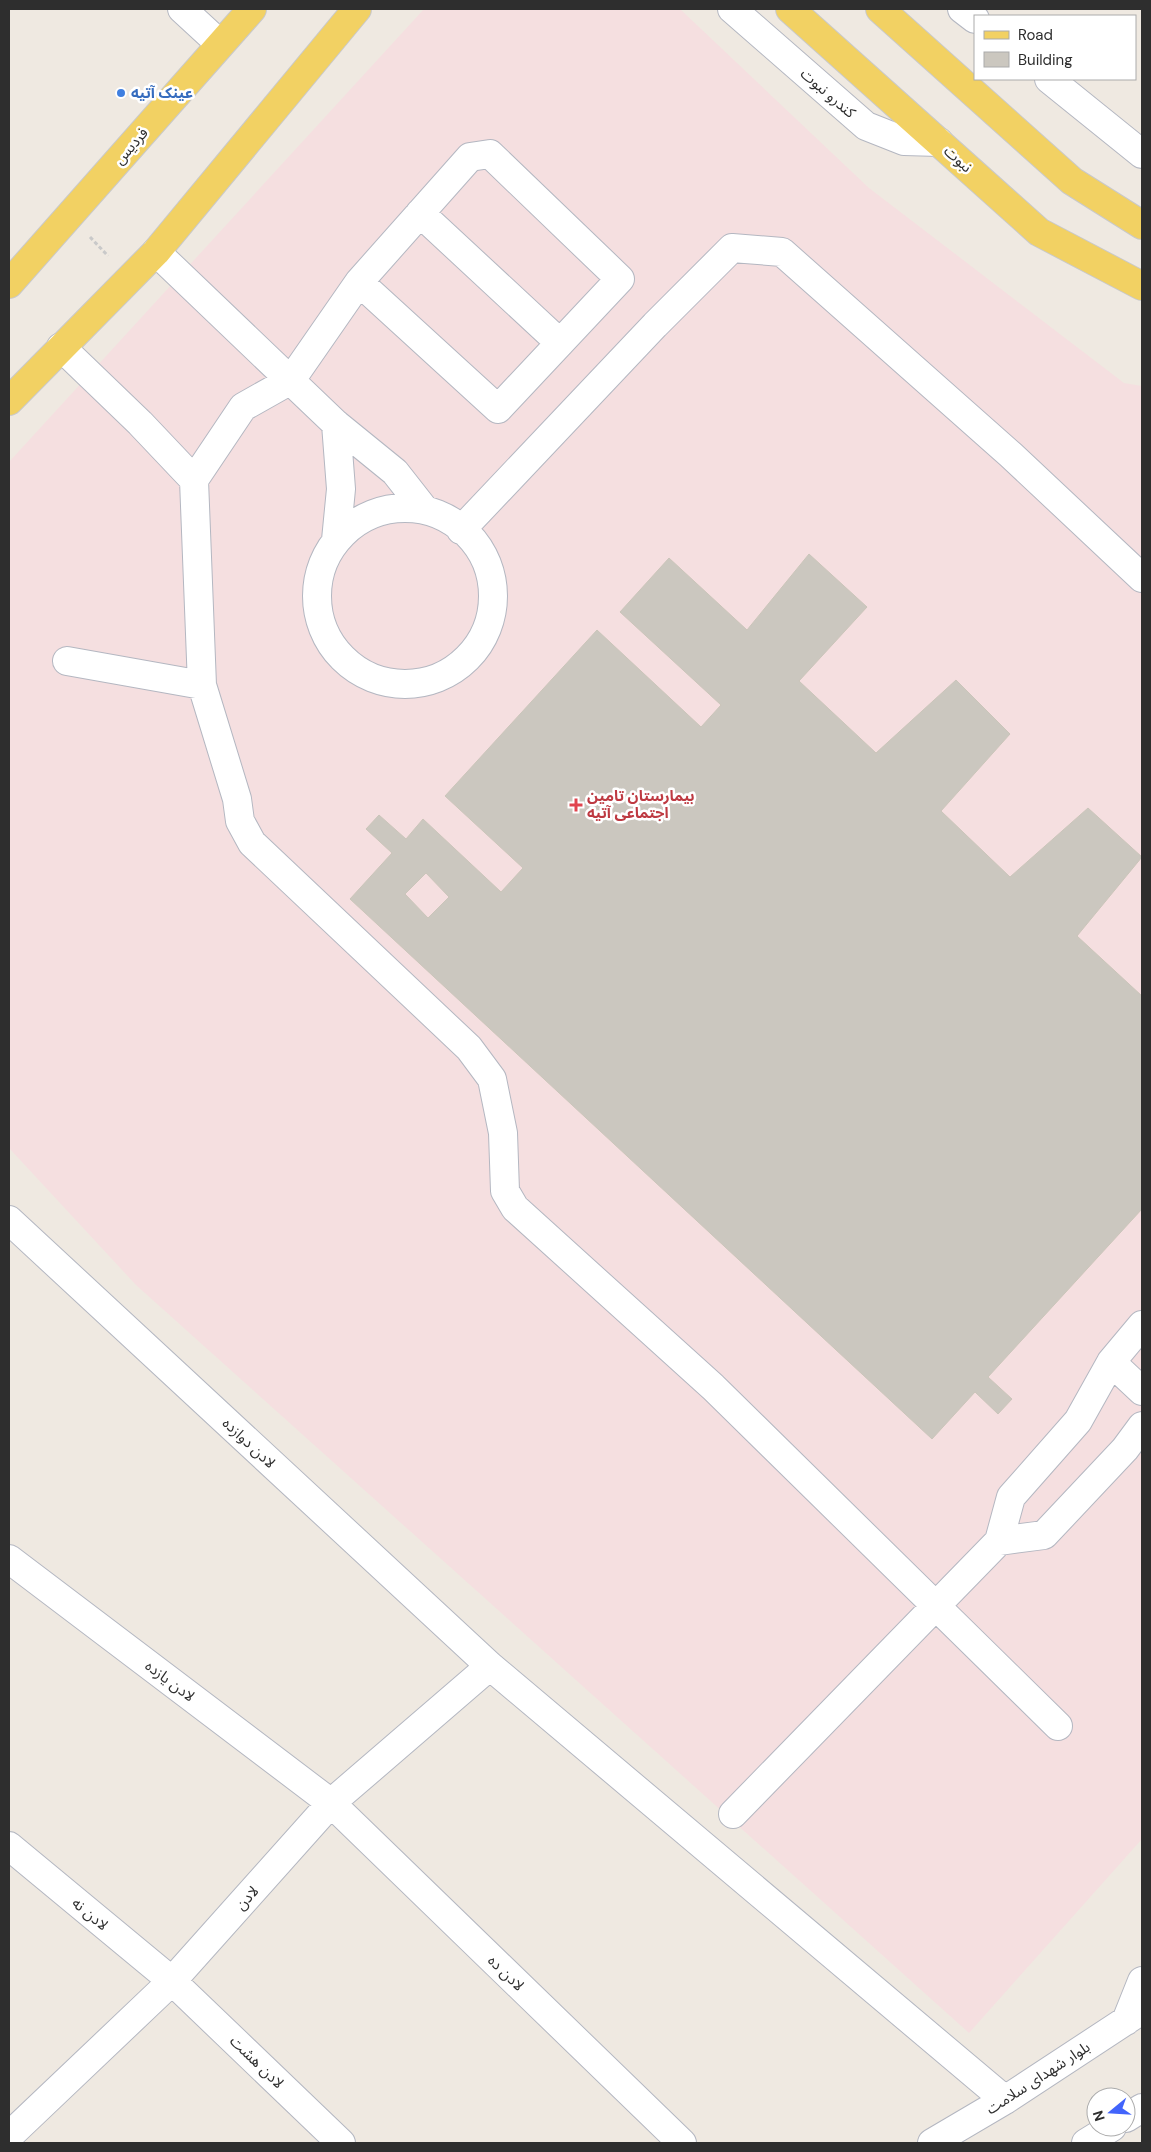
<svg xmlns="http://www.w3.org/2000/svg" width="1151" height="2152" font-family="'DM Sans','Noto Sans Arabic',sans-serif">
  <style>
    .medical { fill: #f5dfe0 }
    .building { fill: #cbc7bf; stroke: #cbc5ba; fill-rule: evenodd }
    .lines { fill: none; stroke-linecap: round; stroke-linejoin: round }
    .minor-casing { stroke: #b4b7c1; stroke-width: 30 }
    .major-casing { stroke: #c9c9c9; stroke-width: 30 }
    .path { stroke: #c9c9c9; stroke-width: 3; stroke-dasharray: 4 2.5; stroke-linecap: butt }
    .minor { stroke: #fff; stroke-width: 28 }
    .major { stroke: #f2d163; stroke-width: 28 }
    .shop-dot { fill: #3f7fe0; stroke: #fff; stroke-width: 2 }
    .health-dot { fill: #e0444e; stroke: #fff; stroke-width: 2 }
    .labels { text-anchor: middle; stroke-width: 5; stroke-linejoin: round; paint-order: stroke }
    .shop-label { font-size: 15px; font-weight: bold; fill: #366cbe; stroke: #fff; text-anchor: start }
    .street-label { font-size: 15px; fill: #2e2e2e; stroke: #fff }
    .health-label { font-size: 15px; font-weight: bold; fill: #be3a42; stroke: #fff; text-anchor: start }
  </style>
  <rect width="100%" height="100%" fill="#efe9e1"/>
  <path class="medical" d="M424,9h256l189,179 255,195 18,3v1453l-173,194 -833,-748 -127,-137v-686z"/>
  <path class="building" d="M809,554l58,53 -68,74 77,72 80,-73 54,54 -69,77 69,66 78,-69 54,49 -65,79 65,60v213l-154,168 24,22 -14,15 -23,-22 -43,47 -582,-540 42,-46 -26,-24 13,-14 27,24 17,-20 78,73 22,-24 -78,-72 152,-166 104,97 20,-22 -101,-93 49,-54 78,72zM426,873l23,24 -21,21 -23,-24z"/>
  <g class="lines">
    <g class="minor-casing">
      <path id="minor" d="M182,9l38,35
        M732,9l134,117 38,15 35,1
        M962,9l13,10
        M1049,79l93,75
        M420,213l140,130
        M156,252l180,172 59,48 29,37
        M359,282l139,127 122,-130 -130,-125 -20,3 -111,125 -68,98 -48,27 -49,73 8,205 35,114 3,22 12,22 217,205 23,31 11,54 2,58 10,17 198,179 345,339
        M61,347l79,76 54,57
        M317 596a88 88 0 1 1 176 0a88 88 0 1 1-176 0Z
        M461,530l194,-205 77,-77 50,4 229,203 131,123
        M336,540l5,-51 -5,-65
        M67,661l135,24
        M9,1220l481,446 515,434
        M1111,1362l31,29
        M999,1541l45,-6 81,-86 17,-23
        M9,1559l322,244 351,340
        M733,1814l266,-273 12,-44 67,-76 33,-59 31,-37
        M9,1846l163,135 169,162
        M1126,2021l16,-40
        M1126,2118l16,-10
        M9,2136l163,-155 159,-178 159,-137
        M932,2143l73,-43 137,-90
        M1086,2143l26,-16"/>
    </g>
    <g class="major-casing">
      <path id="major" d="M790,9l249,223 103,54
        M880,9l192,172 70,44
        M9,284l243,-275
        M9,401l147,-149 201,-243"/>
    </g>
    <path class="path" d="M90,237l18,19"/>
    <use href="#minor" class="minor"/>
    <use href="#major" class="major"/>
  </g>
  <circle class="shop-dot" cx="121" cy="93" r="5"/>
  <path class="health-dot" d="M573.5 797.5h5v5h5v5h-5v5h-5v-5h-5v-5h5z"/>
  <g class="labels">
    <g class="shop-label">
      <text x="131" y="98">عینک آتیه</text>
    </g>
    <g class="street-label">
      <text transform="translate(828 93) rotate(41)" y="5">کندرو نبوت</text>
      <text transform="translate(131 146) rotate(-49)" y="5">فردیس</text>
      <text transform="translate(958 159) rotate(42)" y="5">نبوت</text>
      <text transform="translate(249 1443) rotate(43)" y="5">لادن دوازده</text>
      <text transform="translate(170 1681) rotate(37)" y="5">لادن یازده</text>
      <text transform="translate(247 1898) rotate(-48)" y="5">لادن</text>
      <text transform="translate(90 1914) rotate(40)" y="5">لادن نه</text>
      <text transform="translate(506 1973) rotate(44)" y="5">لادن ده</text>
      <text transform="translate(257 2062) rotate(44)" y="5">لادن هشت</text>
      <text transform="translate(1038 2078) rotate(-33)" y="5">بلوار شهدای سلامت</text>
    </g>
    <g class="health-label">
      <text x="587" y="801">بیمارستان تامین<tspan x="587" dy="17">اجتماعی آتیه</tspan></text>
    </g>
  </g>
  <rect width="1151" height="2152" fill="none" stroke="#2e2e2e" stroke-width="20"/>
  <rect x="974" y="15" width="162" height="65" fill="#ffffff" stroke="#ababab"/>
  <rect x="984" y="31" width="25" height="8" fill="#f2d163" stroke="#ababab"/>
  <text x="1018" y="40" font-size="15" fill="#2e2e2e">Road</text>
  <rect x="984" y="52" width="25" height="15" fill="#cbc7bf" stroke="#ababab"/>
  <text x="1018" y="65" font-size="15" fill="#2e2e2e">Building</text>
  <g transform="translate(1111 2112) rotate(252)"><circle r="24" fill="#ffffff" stroke="#ababab"/>
  <path d="M0-4L9 19L0 12L-9 19Z" fill="#4264fb"/>
  <text y="-8" font-size="14" font-weight="bold" text-anchor="middle" fill="#2e2e2e">N</text>
  </g>
</svg>
